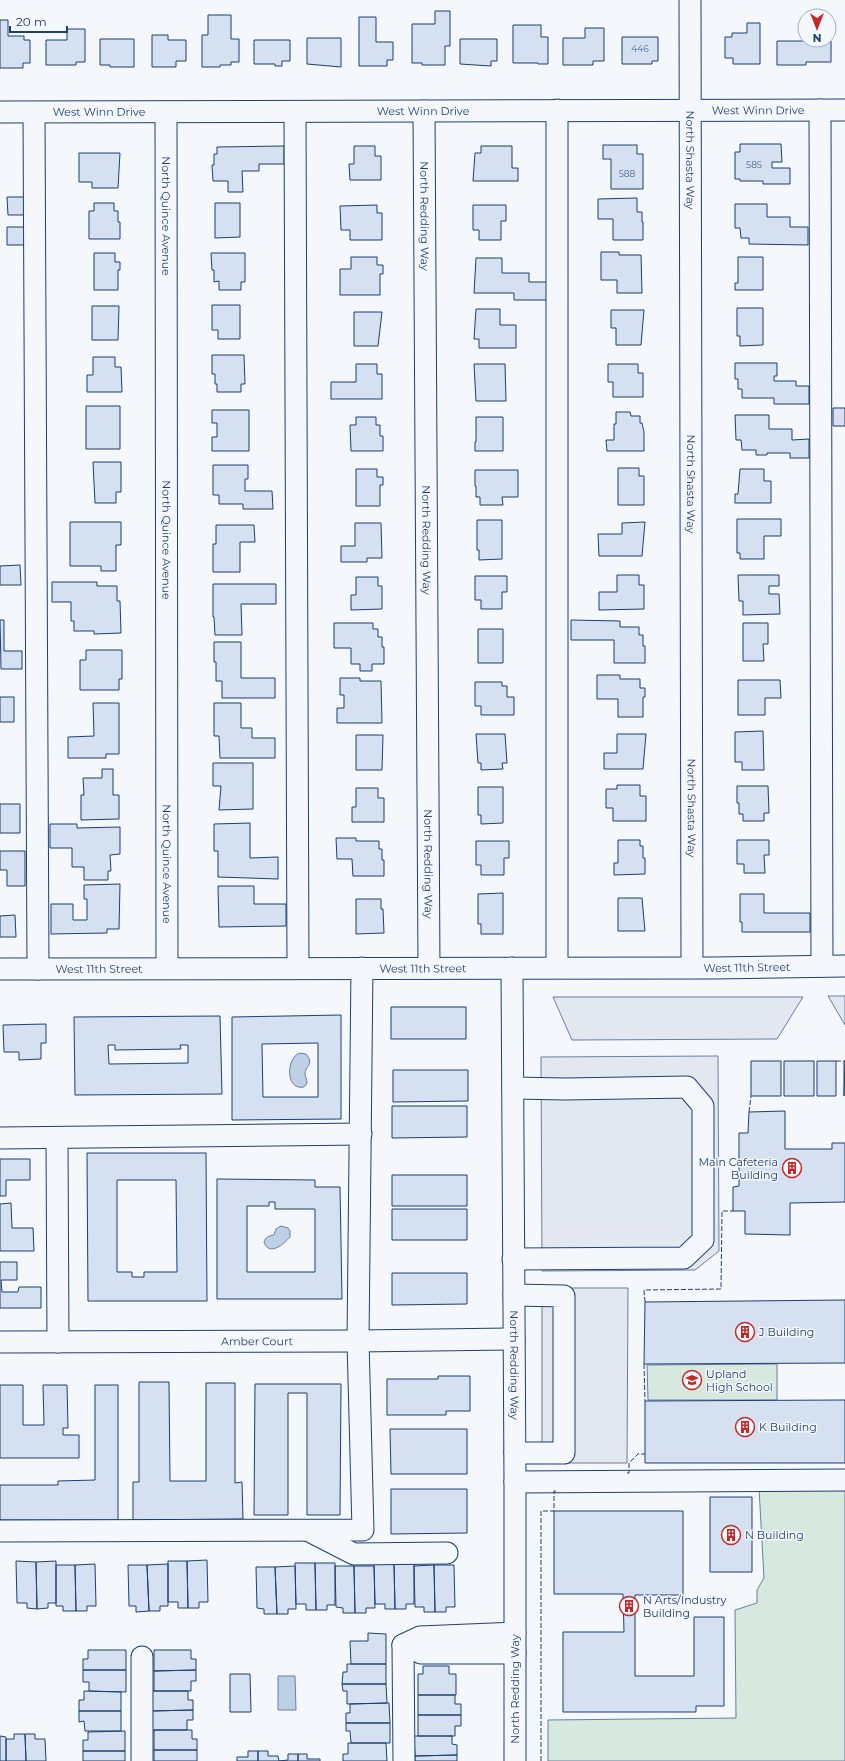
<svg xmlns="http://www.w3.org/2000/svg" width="845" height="1761" font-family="Montserrat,sans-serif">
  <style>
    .green { fill: #d7e8df; stroke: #687fa3 }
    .parking { fill: #e3e8f0; stroke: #687fa3 }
    .water { fill: #bed0e5; stroke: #687fa3 }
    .building { fill: #d5e0f0; stroke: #1d3f73; fill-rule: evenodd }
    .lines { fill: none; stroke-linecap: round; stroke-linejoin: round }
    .minor-casing { stroke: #1d3f73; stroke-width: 23 }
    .minor { stroke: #f4f7fb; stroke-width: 21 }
    .fence { stroke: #1d3f73; stroke-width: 1; stroke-dasharray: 5 2; stroke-linecap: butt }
    .labels { text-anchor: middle; stroke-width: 3; stroke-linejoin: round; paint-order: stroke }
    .number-label { font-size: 9px; fill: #4b6792 }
    .street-label { font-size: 11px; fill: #1d3f73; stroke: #f4f7fb }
    .poi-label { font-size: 11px; fill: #1d3f73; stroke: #f4f7fb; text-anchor: start }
  </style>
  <rect width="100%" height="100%" fill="#f4f7fb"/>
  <path class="green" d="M777,1364v36h-129l-1,-35z
    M759,1488h86v273h-297v-41l188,-2 -1,-108 22,-7v-13l7,-12z"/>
  <path class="parking" d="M828,996h17v29z
    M553,997h250l-26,42 -205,1z
    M718,1056l1,195 -24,19 -153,1 -1,-214z
    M542,1288h86l-1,175h-85z"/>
  <path class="water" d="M300,1053l6,1c8,10 1,10 -1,19 0,3 2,7 2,10l-3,4c-19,4 -18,-30 -4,-34z
    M281,1226l7,2 2,3v6c-6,7 -21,20 -26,5 2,-5 4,-6 10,-7l2,-6z
    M278,1676h17l1,34h-18z"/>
  <path class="building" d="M435,11h15v35h-5v19h-23v-2h-10v-39h23z
    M208,15h23v24h8v23h-8v3h-11v2h-18v-32h6z
    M359,17h17v25h17v18h-6v6h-28z
    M0,20h8v16h16v4h6v23h-7v5h-23z
    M747,23h13v41h-27v-6h-8v-21h7v-4h15z
    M513,25h28v12h7v27h-10v-1h-25z
    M585,28h19v33h-11v4h-30v-27h22z
    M67,29h18v33h-9v3h-30v-25h21z
    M152,35h16v5h18v21h-10v6h-24z
    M622,37h36v24h-6v3h-30z
    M307,38h34v29l-34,-3z
    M100,39h34v28h-24v-2h-10z
    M460,39h37v22h-6v5l-31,-2z
    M254,40h36v21h-8v5h-7v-2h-21z
    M777,41h54v21h-25v3h-29z
    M740,144h41l1,18h-10v6h18v16h-27v-3h-23v-2h-5v-27h5z
    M603,145h34v9h6v35h-32v-30h-8z
    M284,146v18h-25v7h-17l1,21h-15v-11h-15l-1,-16h2v-11h3v-7z
    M354,146h21v10h6v24h-31l-1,-16h5z
    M481,146h31v22h6v13h-45l2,-28h6z
    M79,153h41l-2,35h-26v-6h-13z
    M7,197h18v18h-17z
    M637,198v14h5v10h1v18h-30v-21h-15v-20z
    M94,203h20v8h4v11h2v17h-31v-28h5z
    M215,203h25v34l-25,1z
    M735,204h32v13h23v10h18v18l-59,-1v-6h-8l-1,-10h-5z
    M377,205v8h5v27h-32v-10h-9l-1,-24z
    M473,205h33v16h-5v19h-22v-10h-6z
    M7,227h19v18h-19z
    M601,252h18v3h22l1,38h-25v-13h-16z
    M94,253h21v9h5v8h-2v20h-24z
    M211,253h34v29h-4v8h-22v-9l-5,1v-12h-2z
    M351,257h26v8h6v9h-3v21h-40v-26h11z
    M738,257h25v33h-28v-7h3z
    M476,258h26v15h27v9h18v18h-33v-7h-40z
    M212,305h28v34h-22v-9h-6z
    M92,306h27l-1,34h-26z
    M737,308h26v37l-23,1v-10h-3z
    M476,309h24v16h16v23h-37v-9h-5z
    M611,310h33l-3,35h-25v-17h-5z
    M354,312h28l-4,34h-24z
    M212,355h32l1,29h-4v8h-24v-8h-2v-10h-3z
    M93,357h22v10h6l1,25h-35v-17h6z
    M735,363h42v13h-3v5h22v5h13v18h-35v-6h-32v-9h-4v-10h-3z
    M356,364h21v10h5v25h-51v-17h25z
    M474,364h31l1,37h-30z
    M608,364h30v9h5v24h-30v-15h-5z
    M86,406h34v43h-34z
    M833,408h12v18h-12z
    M212,410h37v41h-37v-14h5v-14h-5z
    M616,412h14l1,4h9v7h2l2,9v19h-37l-1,-11h8v-16h2z
    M735,415h34v14h23v11l17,-1v19h-19v-5h-23v2h-11v-5h-14l-1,-10h-5z
    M356,417h20v8h4v11h3v15h-32l-1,-26h6z
    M476,417h27v34h-28v-9h1z
    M93,462h28v30h-5v11h-21z
    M213,465h35v14h-3v12h27l1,18h-30v-5h-24v-9h-6z
    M618,468h21v8h5v29h-26z
    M356,469h21v8h6v8h-3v21h-24z
    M740,469h24v12h7v22h-36v-9h3z
    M475,470h43v27h-16l1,8h-23v-8h-4v-11h-1z
    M737,519h44v17h-17v23h-24v-6h-3z
    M477,520h25v39l-23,1v-10h-2z
    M70,522h51v23h-5v26h-15v-5h-31z
    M645,522l-3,34h-43l-1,-22h24v-11z
    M355,523h26l1,35h-15v4h-26v-16h14z
    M216,525h38l1,17h-15v30h-27v-28h3z
    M20,565l1,20h-21v-19z
    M617,575h22v10h5v24l-45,1v-18h18z
    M738,575h41v11h-10v8h10l1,20 -37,1v-14h-4z
    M475,576h32v16h-5v17h-21v-9h-6z
    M356,577h22v9h4v23l-31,1v-15h5z
    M52,582h45v4h20v15h3l1,32 -27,1v-3h-20v-10h-3v-19h-19z
    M213,584h63v20h-35l1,31h-27l-1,-18h-1z
    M0,620h4v31h18v18h-21z
    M571,620l49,1v6h19v8h4v11h2v17h-31v-23h-43z
    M334,623h39v6h5v8h4v10h2v17h-12v7h-12v-7h-9v-16h-17z
    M743,623h25v21h-5l1,17h-21z
    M478,629h25v34h-25z
    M214,642h27v36h34v20h-53v-17h-6v-19h-2z
    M86,650h36v29h-3v11h-39v-30h6z
    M597,675h23v4h20v9h5v9h-2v20h-25v-18h-21z
    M340,678h20v3h21l1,42h-45v-15h7v-13h-4z
    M738,680h42l1,18h-16v17h-27z
    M475,682h27v4h5v11h7v18h-33v-9h-6z
    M0,697h14v25h-14z
    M93,703h26v51h-13v4h-38v-21l26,-1z
    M214,703h27v25h11v10h23v20h-55l-1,-22h-5z
    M763,731l1,39h-22v-8h-7v-30z
    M476,734h29l2,29h-5l1,6 -22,1v-7h-3z
    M617,734h29l-3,35h-39v-16h13z
    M356,735h27l-1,35h-26z
    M213,763h40v46l-34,1 2,-24h-8z
    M102,769h11v26h6v24l-38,1v-25h3l-1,-17h19z
    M617,785h23v11h6v25h-33v-13h-7v-19h11z
    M737,786h31l1,27h-5v8h-21v-7h-4v-11h-2z
    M478,787h25v36l-22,1v-9h-3z
    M356,788h22v10h6v24h-32v-15h4z
    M0,804h20v29h-20z
    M250,823v35l28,-1v22l-60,-2v-26h-4v-27z
    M50,824h27v4l43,-1v27l-10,1 1,16h-3v9h-24v-13h-12v-19h-22z
    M336,838h20v3h23v8h3v11h2v16h-31l-1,-17h-15z
    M618,840h22v6h3v12h2v16l-31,1v-12h4z
    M737,840h32v15h-5l1,18h-21v-9h-7z
    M476,841h33v17h-5v17h-23v-10h-5z
    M0,851h25v35h-18v-16h-7z
    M120,884l-1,45h-12v4l-56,1v-30h22v16h14v-21h-3v-14z
    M218,886h36v18h32v22l-67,1z
    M503,893v41h-22v-10h-3v-30z
    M740,894h24v19h46v19h-68v-10h-2z
    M618,898h24l3,33h-27z
    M356,899h25v10h2l1,24 -28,1z
    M15,915l1,22h-16v-21z
    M391,1007h75v32h-75z
    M341,1015v104l-109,1v-103zM318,1043v54h-55l-1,-53z
    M220,1016l2,78 -147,1 -1,-78zM108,1045h7v5l66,-1 -1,-4h8v18l-79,1z
    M46,1024v19h-5v16l-22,1v-8h-15l-1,-27z
    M751,1061h30v35h-30z
    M784,1061h30v35h-30z
    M817,1061h19v35h-19z
    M844,1061h1l-1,35z
    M393,1070h75v31l-75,1z
    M392,1106h75v31l-75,1z
    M785,1111v38h47v-6h13v59l-55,1v32l-45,-1v-23h-12v-24l6,-1v-53h9l1,-21z
    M87,1153h119l1,148h-119zM117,1180h59l1,92h-33v5h-12v-5h-15z
    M0,1159h30v21h-24v16h-6z
    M392,1175h75v31h-75z
    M217,1179l98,1v7h25l2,112h-125zM269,1202h6v7h40v63h-68v-66h22z
    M11,1203l1,25h21l1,23h-34v-47z
    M392,1209h75v31h-75z
    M0,1262h17v18h-16l1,12h16l1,-5h22v21h-41z
    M392,1273h75v31l-75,1z
    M845,1300v63l-201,1 1,-62z
    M438,1376h32v35h-24v4h-59v-36h51z
    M139,1382h30l1,99h36v-98h29v100l7,-1 1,37 -110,1v-38h6z
    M255,1384h86l-1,131h-33v-122h-19v122h-34z
    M0,1385h23v40h21l-1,-40h24l1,43h-5v7h16v23h-79z
    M95,1385h23v135h-118v-35h58v-4l37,-1z
    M845,1400v63h-200v-62z
    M390,1429h77v45h-76z
    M391,1489h76v44l-76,1z
    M710,1497h42v75h-42z
    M554,1511h129v84h-48v81h59v-59h30v89h-28v6h-133v-80h61l-1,-38h-69z
    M207,1560l1,42h-9v6h-11l-1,-47z
    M16,1561l20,1 1,47 -10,-1v-5h-10z
    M56,1561v42h-8v5l-11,1 -1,-47z
    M168,1561h19l1,47h-10v-6h-10z
    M374,1562l20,1 1,46h-10v-5h-10z
    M414,1562v42h-8v5h-11l-1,-46z
    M295,1563h20l1,47h-10v-6h-10z
    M315,1563h20v42h-8v5h-11z
    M95,1564l1,42h-9v5h-11l-1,-46z
    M168,1564v42h-8v5h-11l-2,-46z
    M56,1565h19l1,46h-13v-5h-7z
    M128,1565h19l2,46 -13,1v-6h-7z
    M434,1565l1,47h-11v-5h-9l-1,-41z
    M434,1565h20l1,42h-9v5h-11z
    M295,1566l1,43h-8v5h-11l-2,-47z
    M335,1566h19l1,47h-12v-5l-7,-1z
    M354,1566h20l1,42h-9v5h-11z
    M256,1567h19l2,47h-13v-5l-7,-1z
    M368,1633l18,1v30h-35l-1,-23h18z
    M88,1650h38v20h-43v-11h5z
    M154,1650h37v9h5v11l-42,1z
    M347,1664h39v20h-44l1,-12h4z
    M423,1666h26v8h7v21h-38v-21h5z
    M83,1670h43v22l-37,-1v-9h-6z
    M196,1670v11h-5v10h-37v-20z
    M230,1674h20l1,38h-21z
    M342,1684h44l1,19 -40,1v-13h-4z
    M84,1691l37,1v19h-42v-11h5z
    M150,1691h38v9h5v10l-42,1z
    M418,1695h37v9h6v11h-43z
    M389,1703l1,20h-44v-10h4v-9z
    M193,1710v10h-6v10h-37l1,-19z
    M79,1711h42v20h-36l-1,-10 -5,1z
    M418,1715h43v11h-6v10h-37z
    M346,1723h44v20h-39l-1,-12h-4z
    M154,1730h38v9h5v11h-43z
    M125,1731v20h-42v-11h5v-8z
    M14,1734h11l1,27h-20v-22h8z
    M25,1734h10v5h10l1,22h-20z
    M0,1736l6,1v24h-6z
    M414,1736h38v8l5,1v10l-42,1z
    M348,1743h38l1,18h-44v-7h5z
    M154,1750h43v11h-43z
    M83,1751h42v10h-42z
    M248,1751h10v10h-21v-4h11z
    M258,1751h10v5h10l1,5h-21z
    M288,1754h10v7h-19l9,-1z
    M298,1754h9v5h13v2h-22z
    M457,1755v6h-42v-5z"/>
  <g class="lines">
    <g class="minor-casing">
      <g id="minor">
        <path id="s1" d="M690,0l2,967"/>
        <path d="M557,110v857"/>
        <path d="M820,110l2,856"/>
        <path id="s2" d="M424,111l5,857"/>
        <path id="s3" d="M0,112l845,-2"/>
        <path id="s4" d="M166,112l1,856"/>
        <path d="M295,112l3,856"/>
        <path d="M34,113l4,856"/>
        <path id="s5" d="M512,968l3,514v279"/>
        <path id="s6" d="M0,969l714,-1 131,-2"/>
        <path d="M513,1088l53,1 121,-2 16,19v134l-19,18 -171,1"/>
        <path d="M0,1138l361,-4"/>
        <path d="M57,1138l1,204"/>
        <path d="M514,1295l50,1v157h-49"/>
        <path id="s7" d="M0,1342l358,-1 156,-2"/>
        <path d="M515,1482l330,-2"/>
        <path d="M0,1531l363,-1 -5,-189 4,-373"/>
        <path d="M311,1532l43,22 93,-1"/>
        <path d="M403,1645l1,116"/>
        <path d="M515,1653h-94l-18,-8 17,-8 95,-4"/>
        <path d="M142,1657v104"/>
      </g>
    </g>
    <use href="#minor" class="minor"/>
    <path class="fence" d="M836,1061h8
      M749,1112l2,-16
      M645,1302l-1,-12 77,-1 1,-78h11
      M644,1364l1,37
      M627,1473h2v-10l9,-9h7
      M541,1761v-250h13v-20h2"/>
  </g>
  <defs>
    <g id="building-ring" transform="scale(1)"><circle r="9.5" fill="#f4f7fb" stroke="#c62828" stroke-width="1.5"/><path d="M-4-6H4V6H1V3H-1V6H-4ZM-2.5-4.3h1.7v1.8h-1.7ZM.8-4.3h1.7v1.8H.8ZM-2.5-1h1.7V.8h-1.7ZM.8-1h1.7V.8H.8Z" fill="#c62828"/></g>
    <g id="school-ring" transform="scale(1)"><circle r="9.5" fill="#f4f7fb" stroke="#c62828" stroke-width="1.5"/><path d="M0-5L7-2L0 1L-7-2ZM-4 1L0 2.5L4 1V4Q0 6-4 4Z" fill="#c62828"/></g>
  </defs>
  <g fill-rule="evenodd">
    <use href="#building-ring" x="792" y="1168"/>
    <use href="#building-ring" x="745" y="1332"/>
    <use href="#school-ring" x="692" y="1380"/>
    <use href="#building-ring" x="745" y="1427"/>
    <use href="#building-ring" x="731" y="1535"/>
    <use href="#building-ring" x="629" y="1606"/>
  </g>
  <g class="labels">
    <g class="number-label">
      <text x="640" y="52">446</text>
      <text x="754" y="168">585</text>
      <text x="627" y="177">588</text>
    </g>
    <g class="street-label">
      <text dy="4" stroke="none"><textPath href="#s3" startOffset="758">West Winn Drive</textPath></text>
      <text dy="4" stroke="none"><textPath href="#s3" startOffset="423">West Winn Drive</textPath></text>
      <text dy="4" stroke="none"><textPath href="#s3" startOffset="99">West Winn Drive</textPath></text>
      <text dy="4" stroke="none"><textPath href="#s1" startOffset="160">North Shasta Way</textPath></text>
      <text dy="4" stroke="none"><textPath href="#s4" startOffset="104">North Quince Avenue</textPath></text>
      <text dy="4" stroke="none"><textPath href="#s2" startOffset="105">North Redding Way</textPath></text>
      <text dy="4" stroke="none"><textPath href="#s1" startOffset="484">North Shasta Way</textPath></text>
      <text dy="4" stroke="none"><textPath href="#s4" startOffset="428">North Quince Avenue</textPath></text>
      <text dy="4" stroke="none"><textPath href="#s2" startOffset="429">North Redding Way</textPath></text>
      <text dy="4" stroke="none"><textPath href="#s1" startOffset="808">North Shasta Way</textPath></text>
      <text dy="4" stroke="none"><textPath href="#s4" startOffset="752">North Quince Avenue</textPath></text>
      <text dy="4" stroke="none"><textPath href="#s2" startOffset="753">North Redding Way</textPath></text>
      <text dy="4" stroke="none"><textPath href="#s6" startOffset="747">West 11th Street</textPath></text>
      <text dy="4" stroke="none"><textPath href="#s6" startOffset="99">West 11th Street</textPath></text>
      <text dy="4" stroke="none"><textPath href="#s6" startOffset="423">West 11th Street</textPath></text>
      <text dy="4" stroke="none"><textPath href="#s7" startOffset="257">Amber Court</textPath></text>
      <text dy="4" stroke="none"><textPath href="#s5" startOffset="397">North Redding Way</textPath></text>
      <text transform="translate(515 1689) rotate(-90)" y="4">North Redding Way</text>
    </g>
    <g class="poi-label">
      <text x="778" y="1166" text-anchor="end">Main Cafeteria<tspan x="778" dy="13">Building</tspan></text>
      <text x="759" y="1336">J Building</text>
      <text x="706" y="1378">Upland<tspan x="706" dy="13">High School</tspan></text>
      <text x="759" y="1431">K Building</text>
      <text x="745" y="1539">N Building</text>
      <text x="643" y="1604">N Arts/Industry<tspan x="643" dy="13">Building</tspan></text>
    </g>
  </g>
  <g transform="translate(817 28) rotate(180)"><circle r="19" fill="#f4f7fb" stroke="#9eadc5"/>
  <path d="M0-3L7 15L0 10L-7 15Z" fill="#c62828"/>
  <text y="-6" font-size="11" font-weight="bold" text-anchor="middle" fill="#1d3f73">N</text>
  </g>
  <path d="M10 26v6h57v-6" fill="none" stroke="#1d3f73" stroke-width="2"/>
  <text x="16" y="26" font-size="12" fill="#1d3f73" stroke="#f4f7fb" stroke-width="3" paint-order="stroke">20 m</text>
</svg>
